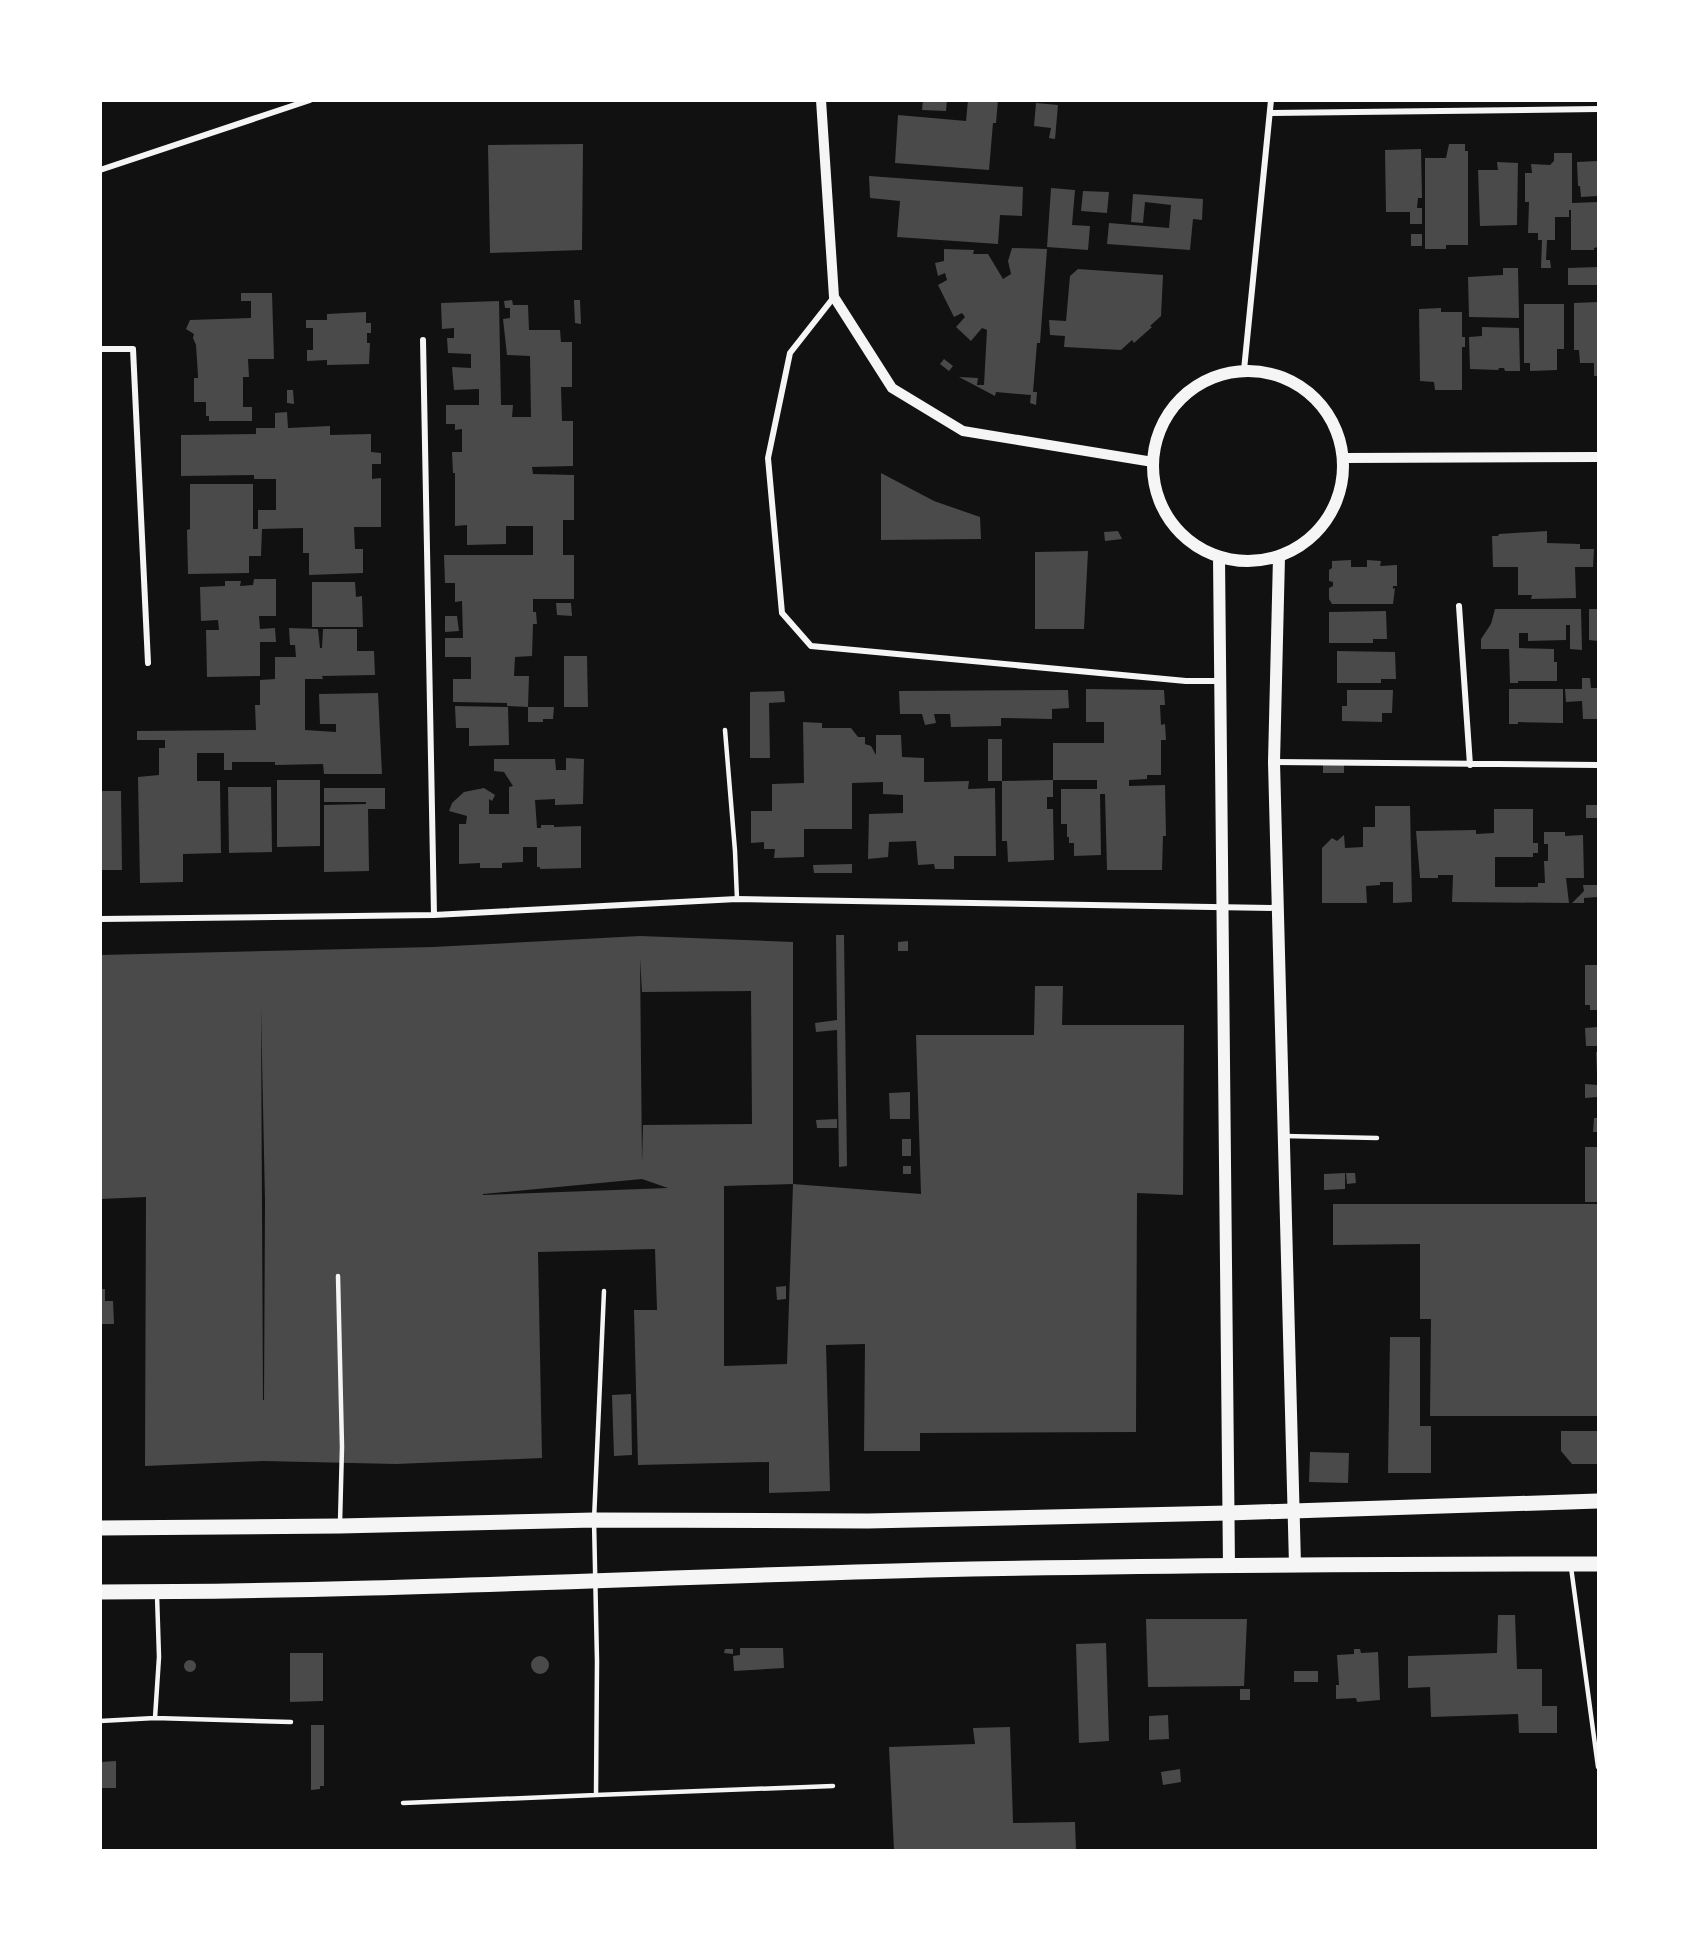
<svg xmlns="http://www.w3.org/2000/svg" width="1699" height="1951" font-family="'Zilla Slab',serif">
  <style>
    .building { fill: #4a4a4a; fill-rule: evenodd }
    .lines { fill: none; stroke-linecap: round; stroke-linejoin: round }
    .service { stroke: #f5f5f5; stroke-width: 4.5 }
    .minor { stroke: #f5f5f5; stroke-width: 6 }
    .tertiary { stroke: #f5f5f5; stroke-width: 10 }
    .secondary { stroke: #f5f5f5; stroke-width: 12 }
    .primary { stroke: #f5f5f5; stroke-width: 15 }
  </style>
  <rect width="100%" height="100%" fill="#111"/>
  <path class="building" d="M923,100h24l-1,11 -24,-1z
    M968,100h30l-2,23h-3l-4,47 -94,-7 3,-48 68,6z
    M1036,103l22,2 -3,34 -6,-1 2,-10 -17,-2z
    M583,144l-1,106 -92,3 -2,-108z
    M1449,144h16v7h3v94h-22v4h-21v-91h21z
    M1421,149l1,49h-4l-1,10h5v16h-12v-12h-24l-1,-62z
    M1554,153h18v50l26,-1v45l-4,1v2h-23v-40h-2v7h-14v23h-8l-1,20h4l1,8h-10l1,-28h-4v-7h-10l1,-31h-4v-29h7l-1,-9 19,1 4,-4z
    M1598,161v35l-17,1 -1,-11h-2l-1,-24z
    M1497,162l21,1 -1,62 -37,1 -2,-56h20z
    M869,176l154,11 -1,29 -22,-1 -2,29 -101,-7 3,-36 -30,-3z
    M1051,188l24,2 -3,35 18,1 -2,24 -41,-3z
    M1083,191l26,1 -2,21 -26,-2z
    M1133,194l70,5 -1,21 -9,-1 -3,31 -83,-6 2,-21 60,5 2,-23 -26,-3 -2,21 -12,-1z
    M1411,234h11v12h-11z
    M1012,248l35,1 -7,94h-3l-4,49h4l-1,13 -6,-2 1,-8 -35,-3 -1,4 -36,-19 19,1 -1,7h7l3,-55 -5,-2 -11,13 -15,-14 9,-10 -3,-4 -8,4 -16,-32 9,-5 -2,-7 -7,3 -3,-13 9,-2v-12l30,1 -1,4h15l15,25 8,-5 -3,-13z
    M1598,267v18h-30v-17z
    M1503,268h15l1,50 -50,-1 -1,-40 35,-2z
    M1078,269l85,6 -2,41 -11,10 2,1 -18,16 -2,-3 -11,10 -57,-3 1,-11 -15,-1 -1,-15 17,1 4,-45z
    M241,293h31l2,66h-26l1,18h-6v30h9v14h-43v-5h-3v-14h-12v-24h4v-2l-2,-31 -3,-7 1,-4 -8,-5 4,-9 61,-2v-17h-10z
    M512,300l1,5h15l1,25h31l1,12h11v45h-11l1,34h11v45l-41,1 1,7 41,1v45h-11v35h11v44h-41v13h3l1,12h-4l-1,32 -17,1 -1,19h15l-1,31 -21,-1v-3l-54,-1v-23h18v-22h-26v-19h18l-1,-37 -7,1v-19h-10l-1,-28h89v-29h-27v18l-39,1v-20l-12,1v-53h-2l-1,-21h10v-23l-7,1v-6h-9v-19h33v-16l-25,1 -2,-23 19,1v-14l-23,-1 -1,-15h7v-10l-12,1 -1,-26 58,-2 2,104h12l-1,12h19l-1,-61 -23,-1 -4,-36 7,-1v-10h-5l-1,-7z
    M574,300h6l1,24 -6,-1z
    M1598,302v74h-4v-13h-14l-1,-13h-5v-47z
    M1524,304h40v45h-7v21l-27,1v-8h-6z
    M1441,308v4h21v25h3v10h-3v43h-27l-1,-8 -14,-1 -1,-72z
    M366,312v11h5v10h-4v10h3l-1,21 -42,1v-5l-20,1v-11h6v-22h-7v-8h21v-6z
    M1482,327l37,1 1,43h-15l-1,-3h-5l-1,2 -28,-1 -1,-32 13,-1z
    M944,359l9,7 -4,5 -9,-7z
    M287,390h6l1,14 -7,-1z
    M287,412l1,16 42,-2v9l41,-1v18l10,1v11h-9v15l9,-1v49h-27l1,22h8v24l-54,2v-22h-6v-25l-41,1 -1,27h-12v17l-61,1 -1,-44 3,-1v-45h63v45h5v-19h18v-31h-22v-4l-73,1v-41l75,-1v-6h19v-15z
    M881,473l53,28 46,16 1,22 -100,1z
    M1118,531l4,8 -17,2 -1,-9z
    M1547,531v12l33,1v5h14l-1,18h-18l1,31 -45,1 1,-4h-14v-28h-25l-1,-31h6l1,-2z
    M1088,551l-4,78h-49v-77z
    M1351,560v7h16v-7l14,1 -1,5 17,-1v21h-4v3l2,-1 -2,16h-61l-3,-5v-11l4,-2v-4l-4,-1v-11l3,-2v-7z
    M254,579h22v37h-17l1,13 15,-1 1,14h-16v34l-53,1 -1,-47h13l-1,-10 -17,1 -1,-34 25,-1v-5h16l-1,5 13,-1z
    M312,582h43l1,15 6,-1 1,31h-51z
    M556,603h15l1,13 -15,-1z
    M1495,609h86l1,41 -12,-1v-24h-4v15l-38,1v-8h-9v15l35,1v13h3v19h-39v2h-8l-1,-34h-28v-10l10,-15z
    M1589,609h9v32l-9,-1z
    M1386,611l1,28h-14v4h-44v-31z
    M445,616h12l2,15 -14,1z
    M289,628l29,1 2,19h2l1,-19h34v22h17l1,24 -53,1 1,3h-18v51l31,2v-8h-16l-1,-30 59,-1 4,81h-58l-1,-10 -48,1v-3h-43v8h-8v-17h-27v28h23l1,72 -38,1v28l-43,1 -2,-106 21,-2v-27h6v-8h-28v-9l119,-1 -1,-25h5v-25l15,-1v-22h21l-1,-12h-5z
    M1337,651l58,1 1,27h-15v4h-44z
    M564,656h23l1,51h-24z
    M1582,678h8l1,10h7v31h-15l-1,-18 -16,1 -1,-13h17z
    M1086,689l78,1 1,15h-5l1,20 4,-1 1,16h-5v35h-14v4l-18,1v6l36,-1 1,51h-3l-1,34h-55l-2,-76h-5l1,61 -27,1v-13h-5v-6h-2v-13h-6v-35h36v-9h-44v-37h51v-21h-18z
    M1509,689h54v34l-45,-1v2h-9z
    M1068,690l1,18 -17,1v10l-51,-1v8l-50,1 -1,-13h-16l2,9 -11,2 -3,-11h-22l-1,-23z
    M1347,690h46l-1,23h-10v9l-40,-1v-15h5z
    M784,691l1,11 -16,1 1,55h-20v-66z
    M455,706l53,1 1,38 -40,1v-18h-13z
    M528,707h26l-1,12h-10v3h-15z
    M803,722l19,1v5h29l7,9h7v7l6,2 5,9v-20h25l1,22 22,1v24l45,-1 -1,8 27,-1 1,68h-42v13h-19l-1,-5 -16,1 -2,-24 -27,1 -1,15 -20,2 1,-45 34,-1v-18l-20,-1v-12l-31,1v46h-48v28l-30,1 1,-9h-11v-7l-13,1v-32h21v-27l32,-1z
    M988,739h14v42h-14z
    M566,758l18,1 -1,45 -28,1v-6l-20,1 2,28h4v-3h13v2l27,-1v42l-41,1v-2h-3v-20h-14v15l-21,1v5h-22v-5l-21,1v-40h7l1,-8 -18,-5 3,-8 12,-11 20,-4 11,7 -3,6 -3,-2v15h20v-27l4,-1 -9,-14 -10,-1v-12h61l1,11h10z
    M1323,761h21v12h-21z
    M277,780h43v66l-43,1z
    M1053,780v17h-6v12h6l1,51 -46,2 -1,-21h-5v-60z
    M228,787h43l1,65 -43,1z
    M324,788h61v21h-17l1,62 -45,1v-67l42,-1v-2h-42z
    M100,791h21l1,79h-22z
    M1586,805h12v13h-12z
    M1375,806h35l2,96 -19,1v-21h-13v3l-14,1 1,17h-45v-55l10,-10 5,3 7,-6 1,13 18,-1v-20h12z
    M1494,809h39v34h5v10h-5v4h-38v30h43v-4h7l-1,-22h4v-17h-4v-12h21v4l18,-1 1,43h-18l3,25 -117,-1 1,-27h-15v3h-18l-4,-47 60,-1v4l18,-1z
    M852,864v9h-38l-1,-8z
    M1583,885h15v12l-14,1v5h-12l12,-12z
    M836,935h8l3,231 -8,1 -2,-137 -21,2 -1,-9 22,-3z
    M640,936l153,6v242l128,10 -5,-159h118l1,-49h28l-1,39h122l-1,170 -46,-2 -1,239 -216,1v18h-56l1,-107 -39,1 4,146 -61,2v-31l-131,3 -4,-155h23l-2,-61 -117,3 4,206 -146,6 -133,-3 -118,5 1,-269 -46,2v-244l333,-8zM640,958l2,34 109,-1 1,133 -109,1 -1,38zM261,1009l4,192 -1,199h-1zM642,1179l26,9 -185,7v-1zM793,1184l-6,180 -63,2v-180z
    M908,941v10h-10v-9z
    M1585,965h13v45h-8v-5h-5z
    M1598,1027v19h-12l-1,-18z
    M1596,1052h2v21l-1,1z
    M1585,1084l13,1v12l-13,1z
    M910,1092v27h-20l-1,-26z
    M1594,1118h4v14h-5z
    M837,1119v9h-20l-1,-8z
    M902,1139h9v17h-9z
    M1585,1147h13v55h-13z
    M903,1166h8v8h-8z
    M1345,1173v16l-21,1v-16z
    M1346,1173h9l1,10 -9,1z
    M1333,1204h265v212h-168l1,-97h-11v-75l-87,1z
    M786,1286v13l-9,1 -1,-13z
    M100,1289h5v12h8l1,23h-14z
    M1390,1337h30v89h11v47h-43z
    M631,1394l1,61 -18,1 -2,-61z
    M1561,1431h37v33h-26l-11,-13z
    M1310,1452l39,1 -1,30 -39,-1z
    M1498,1615h17l2,54h25v37h15v27h-38l-1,-19 -87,3 -1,-30 -22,1v-32l89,-3z
    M1146,1619h101l-3,67 -96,1z
    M1106,1643l3,98 -30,2 -3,-99z
    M740,1648h43l1,20 -50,3 -1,-15 7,-1z
    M725,1649h8v5l-9,-1z
    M1354,1649h6l1,4 17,-1 2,48 -23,2 -1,-4 -20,1v-14h3l-2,-30 17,-1z
    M290,1653h33v48l-33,1z
    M531 1665a9 9 0 1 1 18 0a9 9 0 1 1-18 0Z
    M184 1666a6 6 0 1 1 12 0a6 6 0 1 1-12 0Z
    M1294,1671h24v11h-24z
    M1240,1689h10v11h-10z
    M1168,1715l1,24 -20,1v-24z
    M311,1725h13v61h-4v3l-9,1z
    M1010,1727l3,96 62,-1 1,28h-182l-5,-103 86,-3 -2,-16z
    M116,1761v27h-16v-26z
    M1180,1769l1,13 -18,3 -2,-13z"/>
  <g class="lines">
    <path class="service" d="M725,730l10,121 2,48
      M1284,1136l93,2
      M338,1276l4,171 -2,76
      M1571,1567l27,200
      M157,1595l2,62 -4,61 136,4
      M100,1721l55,-3
      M596,1795l237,-9
      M403,1803l193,-8 1,-134 -3,-141 10,-229"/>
    <path class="minor" d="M1271,113l327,-4
      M100,170l210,-70
      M834,297l-44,56 -22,105 14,155 29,33 375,35h33
      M423,340l11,575
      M100,349h33l15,314
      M1244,370l27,-270
      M1459,606l11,159
      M1274,762l324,3
      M100,919l334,-4 303,-16 541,9"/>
    <path class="tertiary" d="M821,100l13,197 58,91 71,43 190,31
      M1344,458l254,-1"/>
    <path class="secondary" d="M1153 466a95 95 0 1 1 190 0a95 95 0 1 1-190 0Z
      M1219,557l10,1010
      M1279,557l-5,205 21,803"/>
    <path class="primary" d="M100,1528l240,-2 254,-6 274,1 360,-8 370,-12
      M100,1592c277,0 552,-15 828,-22 224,-5 447,-6 670,-6"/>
  </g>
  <rect width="1699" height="1951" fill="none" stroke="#ffffff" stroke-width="204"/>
</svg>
